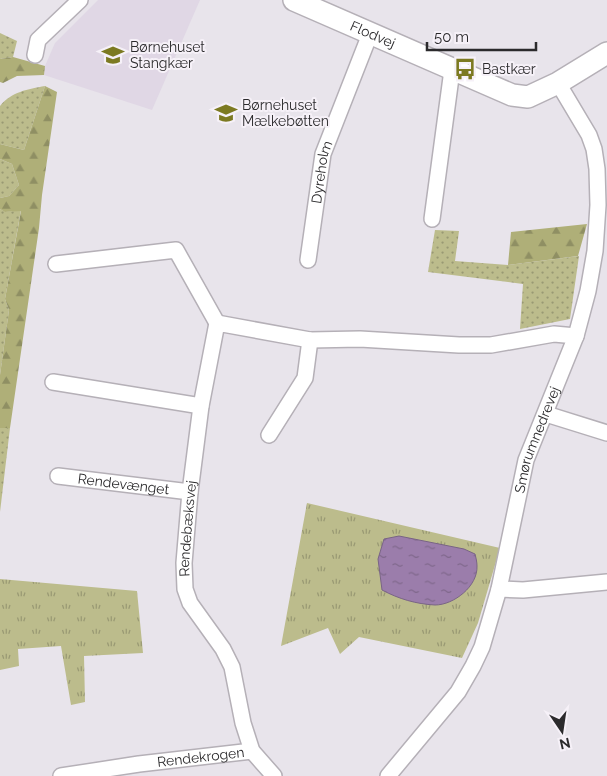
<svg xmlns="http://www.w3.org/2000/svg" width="607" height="776" font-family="Raleway,sans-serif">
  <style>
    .built { fill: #e0d7e5 }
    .grass { fill: url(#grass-dots) }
    .forest { fill: url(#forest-firs) }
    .park { fill: url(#park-tufts) }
    .water { fill: url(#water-ripples); stroke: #796485 }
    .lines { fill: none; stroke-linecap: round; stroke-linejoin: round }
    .street-casing { stroke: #b5b0b7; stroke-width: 18 }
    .secondary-casing { stroke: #b5b0b7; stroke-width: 24 }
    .street { stroke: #fff; stroke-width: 15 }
    .secondary { stroke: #fff; stroke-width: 21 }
    .labels { text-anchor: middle; stroke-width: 4; stroke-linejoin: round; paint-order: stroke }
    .street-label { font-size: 14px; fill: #2b2a2c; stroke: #f6f1f8 }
    .poi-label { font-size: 14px; fill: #2b2a2c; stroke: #f6f1f8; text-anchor: start }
  </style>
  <defs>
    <pattern id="grass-dots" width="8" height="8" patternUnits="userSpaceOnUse" patternTransform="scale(1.25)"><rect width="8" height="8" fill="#bcbc8c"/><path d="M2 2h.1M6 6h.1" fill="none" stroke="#999973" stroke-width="1.8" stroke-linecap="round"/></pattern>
    <pattern id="forest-firs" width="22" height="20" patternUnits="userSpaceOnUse" patternTransform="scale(1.25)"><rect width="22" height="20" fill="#afaf78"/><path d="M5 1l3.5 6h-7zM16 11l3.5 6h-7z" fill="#8f8f63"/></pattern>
    <pattern id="park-tufts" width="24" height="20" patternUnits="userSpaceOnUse" patternTransform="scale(1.25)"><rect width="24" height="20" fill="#bcbc8c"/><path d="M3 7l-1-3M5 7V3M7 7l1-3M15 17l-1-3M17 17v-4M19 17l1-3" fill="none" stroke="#999973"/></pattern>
    <pattern id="water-ripples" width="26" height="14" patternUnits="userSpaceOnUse" patternTransform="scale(1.25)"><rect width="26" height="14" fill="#9b7dab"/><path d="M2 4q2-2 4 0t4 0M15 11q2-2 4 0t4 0" fill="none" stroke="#7f678b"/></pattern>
  </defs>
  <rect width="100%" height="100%" fill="#e8e4eb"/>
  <path class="built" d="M98,0h102l-48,110 -108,-35 1,-9 10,-23z"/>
  <path class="grass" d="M0,33l17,8 -4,16 -13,2z
    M45,86l-21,64 -24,-6v-38c11,-14 28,-17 45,-20z
    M0,159l12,5 7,21 -10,11 -9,2z
    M0,209l6,3 15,-2 -16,89 4,11 -9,65z
    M435,230l24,1 -4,30 53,4 71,-9 -9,63 -50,10 3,-45 -95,-12z
    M0,428h10l-10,84z"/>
  <path class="forest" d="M13,57l32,9 -1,9 -27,1 -14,7 -3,-1v-23z
    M45,86l12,6 -15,103 -3,33 -29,200h-10v-53l9,-65 -4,-11 16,-88 -16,1 -5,-3v-11l9,-2 10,-11 -7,-21 -12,-5v-15l24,6z
    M587,224l-9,32 -70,9 3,-33z"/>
  <path class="park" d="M307,503l193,45 -22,75 -16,35 -103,-21 -19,17 -12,-26 -47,18z
    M0,579l137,12 6,62 -59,3 1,46 -14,3 -10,-59 -43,3 1,17 -19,4z"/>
  <path class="water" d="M399,536l65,13 11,5c1,4 2,8 2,12 1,20 -23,39 -42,39 -19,-1 -36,-6 -53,-15l-4,-31 6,-20z"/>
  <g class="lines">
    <g class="street-casing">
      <g id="street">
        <path d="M35,55l3,-15 42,-40"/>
        <path d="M432,219l20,-149"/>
        <path id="s1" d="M308,260l15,-106 47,-120"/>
        <path d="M56,264l120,-14 41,73"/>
        <path d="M53,382l148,24"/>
        <path d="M546,414l61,19"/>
        <path d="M269,435l36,-57 5,-38"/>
        <path id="s2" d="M58,476l132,16"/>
        <path d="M499,589l24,1 84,-8"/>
        <path id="s3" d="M61,776l78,-12 113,-13"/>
        <path id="s4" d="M274,776l-22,-25 -9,-28 -11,-56 -9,-18 -33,-46 -5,-14 -1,-26 6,-71 11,-86 16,-83 93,17 50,-1 99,6h32l63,-11 22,2"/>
        <path id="s5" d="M388,776l70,-84 15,-26 9,-19 17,-58 27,-129 50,-124 12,-45 7,-40 3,-46 -1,-36 -3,-20 -5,-14 -31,-52"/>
      </g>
    </g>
    <g class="secondary-casing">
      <g id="secondary">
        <path id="s6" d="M294,0l218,95 16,2 30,-14 49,-30"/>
      </g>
    </g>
    <use href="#street" class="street"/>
    <use href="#secondary" class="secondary"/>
  </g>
  <defs>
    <g id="school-bare" transform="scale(1.725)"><path d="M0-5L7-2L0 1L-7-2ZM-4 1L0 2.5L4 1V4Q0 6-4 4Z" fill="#7c7a21" stroke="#f6f1f8" stroke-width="2.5" paint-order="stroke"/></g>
    <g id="bus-bare" transform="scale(1.725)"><path d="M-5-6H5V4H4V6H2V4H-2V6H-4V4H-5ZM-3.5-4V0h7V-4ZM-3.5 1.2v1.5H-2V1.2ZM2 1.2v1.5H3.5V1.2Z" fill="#7c7a21" stroke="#f6f1f8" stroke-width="2.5" paint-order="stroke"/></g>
  </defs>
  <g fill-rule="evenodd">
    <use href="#school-bare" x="113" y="55"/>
    <use href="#bus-bare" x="465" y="69"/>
    <use href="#school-bare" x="226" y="113"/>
  </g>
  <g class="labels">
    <g class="street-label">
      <text dy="5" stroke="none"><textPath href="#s6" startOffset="86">Flodvej</textPath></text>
      <text dy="5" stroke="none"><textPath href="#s1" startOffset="89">Dyreholm</textPath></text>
      <text dy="5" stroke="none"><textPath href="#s5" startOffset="375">Smørumnedrevej</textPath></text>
      <text dy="5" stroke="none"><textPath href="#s2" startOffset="66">Rendevænget</textPath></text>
      <text dy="5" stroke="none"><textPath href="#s4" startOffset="272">Rendebæksvej</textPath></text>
      <text dy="5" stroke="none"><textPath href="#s3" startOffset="141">Rendekrogen</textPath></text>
    </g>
    <g class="poi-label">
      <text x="130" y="52">Børnehuset<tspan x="130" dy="16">Stangkær</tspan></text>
      <text x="482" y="74">Bastkær</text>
      <text x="242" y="110">Børnehuset<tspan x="242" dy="16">Mælkebøtten</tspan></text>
    </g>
  </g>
  <g transform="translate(562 731) rotate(167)" stroke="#f6f1f8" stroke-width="4" paint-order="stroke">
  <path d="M0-4L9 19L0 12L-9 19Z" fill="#2b2a2c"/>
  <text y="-8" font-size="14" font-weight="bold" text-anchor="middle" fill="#2b2a2c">N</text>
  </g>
  <path d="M427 42v8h109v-8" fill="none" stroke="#2b2a2c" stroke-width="2.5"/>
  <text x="434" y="42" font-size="15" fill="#2b2a2c" stroke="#f6f1f8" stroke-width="4" paint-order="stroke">50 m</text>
</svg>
